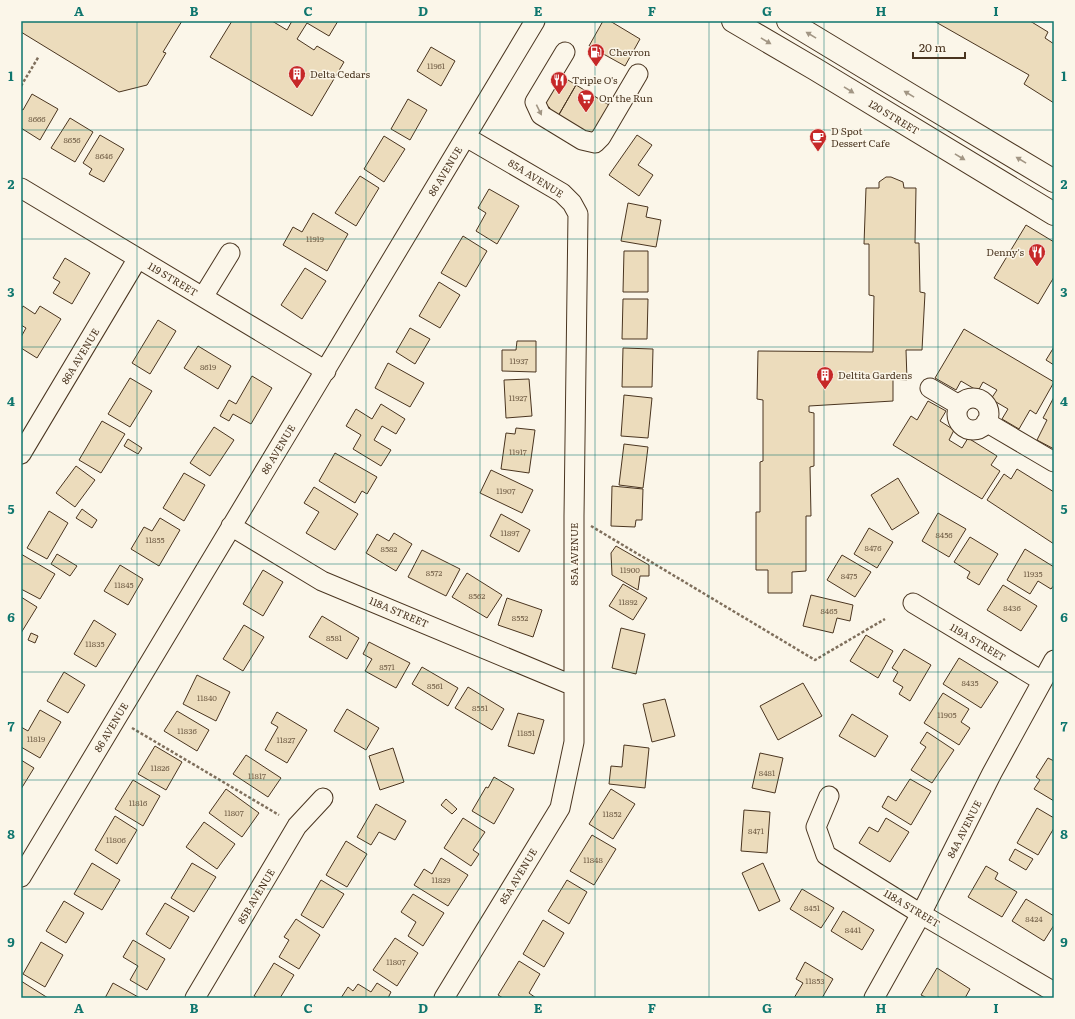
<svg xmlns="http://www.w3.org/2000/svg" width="1075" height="1019" font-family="Literata,serif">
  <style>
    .building { fill: #ecdcbc; stroke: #4a3520 }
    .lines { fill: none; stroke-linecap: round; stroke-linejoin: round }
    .minor-casing { stroke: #4a3520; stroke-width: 21 }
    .major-casing { stroke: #4a3520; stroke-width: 24 }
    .path { stroke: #7f6f5c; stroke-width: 2.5; stroke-dasharray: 3 2; stroke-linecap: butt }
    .minor { stroke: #fbf6e9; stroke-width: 19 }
    .major { stroke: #fbf6e9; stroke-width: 22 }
    .oneway { fill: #a29684 }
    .grid { fill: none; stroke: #0f766e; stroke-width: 1; stroke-opacity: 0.55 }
    .labels { text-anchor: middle; stroke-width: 3; stroke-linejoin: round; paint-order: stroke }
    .number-label { font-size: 8px; fill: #725f47 }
    .poi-label { font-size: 10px; fill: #4a3520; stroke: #fbf6e9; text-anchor: start }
    .street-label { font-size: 10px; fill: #4a3520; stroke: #fbf6e9 }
    .neatline { fill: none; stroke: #0f766e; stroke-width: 1.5 }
    .grid-label { font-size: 13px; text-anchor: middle; font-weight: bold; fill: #0f766e }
  </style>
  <rect width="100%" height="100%" fill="#fbf6e9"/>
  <path class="building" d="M21,21h161l-19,31 3,1 -19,32 -28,7 -98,-60z
    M232,21h40l15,9 5,-9h46l-9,15 -22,-13 -10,16 17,11 3,-4 27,16 -32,54 -102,-59z
    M603,21h7l30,18 -15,27 -36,-20z
    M934,21h96l18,11 -3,6 9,6v59l-30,-19 5,-9z
    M431,47l24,14 -14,25 -24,-15z
    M568,80l8,5 -19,33 -9,-6 2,-4 -7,-5 12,-21 9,5z
    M576,85l38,23 -25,30 -32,-20z
    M32,94l26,15 -18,31 -19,-12v-19l2,1z
    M408,99l19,11 -17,30 -19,-11z
    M70,118l23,14 -18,30 -24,-14z
    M100,135l24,14 -20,33 -15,-8 3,-5 -9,-6z
    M637,135l15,10 -14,20 15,10 -14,21 -30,-21z
    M384,136l21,13 -21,33 -20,-13z
    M360,176l19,12 -23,38 -21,-13z
    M886,177h5l12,5 1,6h12l-1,55h4l1,49 5,1 -3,57h-16l1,30 -14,-1v22l-84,5v6l5,1v53l-4,1 1,49h-5v55l-14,1v21h-24v-23h-12v-58h4v-50l3,-1v-61l-6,-1 1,-48 115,1 1,-56 -5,-1v-51h-5l2,-56h13v-6z
    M489,189l30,17 -22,38 -21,-13 10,-18 -8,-5z
    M628,203l20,4 -2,10 15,3 -5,27 -35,-6z
    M313,213l35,21 -21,37 -44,-26 10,-18 9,5z
    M1026,225l28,17v35l-16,27 -44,-26z
    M463,236l24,15 -21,36 -25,-14z
    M624,251h24v41h-25z
    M65,258l25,15 -18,31 -19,-11 7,-11 -7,-4z
    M305,268l21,13 -24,38 -21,-14z
    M439,282l21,13 -20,33 -21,-12z
    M623,299h25l-1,40h-25z
    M23,306l12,8 5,-8 21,13 -24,39 -16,-10v-11l5,-9 -5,-3v-15z
    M158,320l18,11 -26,43 -18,-11z
    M410,328l20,11 -15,25 -19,-12z
    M964,329l90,53 -18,32 -6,-4 -11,19 -17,-10 6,-10 -17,-10 6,-9 -14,-8 -5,9 -17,-10 -5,9 -21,-12z
    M517,341h19v31l-34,-1v-21h14z
    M198,346l33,20 -13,23 -34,-21z
    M1054,347v18l-8,-5z
    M623,348l30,1 -1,38h-30z
    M388,363l36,20 -14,24 -35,-19z
    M252,376l20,12 -21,36 -18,-10 -4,7 -9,-5 9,-16 7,4z
    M130,378l22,13 -22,36 -22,-13z
    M529,379l3,37 -26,2 -2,-38z
    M624,395l28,3 -4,40 -27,-2z
    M1054,397v52l-17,-9 10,-20 -4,-2z
    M928,401l18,10 -6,10 14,9 -5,10 13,8 6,-10 29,18 -6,9 9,6 -18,28 -89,-54 18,-29 6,4z
    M381,404l24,15 -9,15 -14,-8 -8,14 17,10 -10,16 -28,-17 8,-14 -15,-9 10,-17 16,10z
    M102,421l23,13 -24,39 -22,-13z
    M214,427l20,13 -24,36 -20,-13z
    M516,428l19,2 -6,43 -28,-4 5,-36 9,1z
    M128,439l14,9 -4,6 -14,-8z
    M624,444l24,3 -5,41 -24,-3z
    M335,453l42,24 -10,17 -5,-3 -7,12 -36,-22z
    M76,466l19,14 -20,27 -19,-14z
    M1017,469l37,23v52l-67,-44 17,-26 7,5z
    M491,470l42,20 -11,23 -42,-20z
    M184,473l21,12 -21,36 -21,-13z
    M898,478l21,35 -27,17 -21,-35z
    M612,486l31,3 -1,31h-6l-1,7 -24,-1z
    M314,487l44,27 -23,36 -29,-17 13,-21 -15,-9z
    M82,509l15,11 -5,8 -16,-10z
    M49,511l19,12 -21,36 -20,-11z
    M938,513l28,16 -17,28 -27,-16z
    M501,514l29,16 -11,22 -29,-16z
    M160,518l20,12 -21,36 -28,-17 13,-22 8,4z
    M869,528l24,14 -16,26 -23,-14z
    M394,533l18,11 -16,27 -30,-18 11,-19 12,7z
    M970,537l28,17 -19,31 -12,-7 3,-6 -16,-10z
    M616,546l33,19v11h-9l-2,14 -26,-15 -1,-22z
    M1025,549l29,18v18l-3,4 -13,-8 -8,13 -23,-14z
    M422,550l38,19 -14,27 -38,-19z
    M21,554l34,20 -15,25 -19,-10z
    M57,554l20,12 -7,10 -19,-12z
    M842,555l29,17 -16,25 -28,-17z
    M120,565l23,14 -15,26 -24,-14z
    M263,570l20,12 -20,34 -20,-12z
    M467,573l35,22 -15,23 -35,-21z
    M623,584l24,14 -14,22 -24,-14z
    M1003,585l34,21 -16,25 -34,-21z
    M811,595l42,10 -3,16 -13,-3 -4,15 -30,-7z
    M21,597l16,10 -16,26z
    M507,598l35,12 -9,27 -35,-12z
    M322,616l37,22 -12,21 -38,-22z
    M94,620l22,14 -20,33 -22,-13z
    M244,625l20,12 -21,34 -20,-12z
    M621,628l24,6 -9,40 -24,-6z
    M31,633l7,3 -3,7 -7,-3z
    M866,635l27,16 -15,27 -28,-17z
    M369,642l41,21 -14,25 -31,-17 7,-12 -9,-5z
    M904,649l27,16 -21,36 -11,-7 4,-7 -10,-6 5,-9 -6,-4z
    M959,658l39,24 -17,26 -38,-24z
    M422,667l36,21 -10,18 -36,-22z
    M64,672l21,13 -17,28 -21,-12z
    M197,675l33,17 -14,29 -33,-17z
    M803,683l19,33 -44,24 -18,-34z
    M468,687l36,22 -12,21 -37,-22z
    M943,693l26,16 -8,13 9,6 -11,17 -35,-22z
    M665,699l10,37 -23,6 -9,-38z
    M347,709l32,19 -13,22 -32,-19z
    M40,710l21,12 -21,36 -19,-11v-20l7,4z
    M177,711l32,19 -12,21 -33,-20z
    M277,712l30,18 -20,33 -22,-13 13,-23 -7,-4z
    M518,713l26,7 -10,34 -26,-8z
    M852,714l36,22 -13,21 -36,-21z
    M927,732l27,18 -22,33 -21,-13 15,-23 -6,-4z
    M624,745l25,3 -4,40 -36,-4 2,-18 11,1z
    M155,746l27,16 -16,28 -28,-16z
    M393,748l11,34 -24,8 -11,-34z
    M760,753l23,5 -8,35 -23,-5z
    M246,755l35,23 -13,19 -35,-23z
    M1048,758l6,3v40l-20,-12 6,-9 -4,-3z
    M21,760l13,8 -13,21z
    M494,777l20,12 -20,35 -22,-13 14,-24 2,1z
    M910,779l21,12 -20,34 -29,-18 6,-11 8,5z
    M133,780l27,16 -17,30 -28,-17z
    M226,789l33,24 -17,24 -33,-24z
    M611,789l24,15 -22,35 -24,-15z
    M446,799l11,10 -5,5 -11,-9z
    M376,804l30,17 -11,19 -16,-8 -8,13 -14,-8z
    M1037,808l17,10v10l-16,27 -21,-12z
    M744,810l26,2 -3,41 -26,-2z
    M115,816l22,14 -20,34 -22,-14z
    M463,818l22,14 -12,18 6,4 -8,12 -27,-18z
    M886,818l23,14 -19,30 -31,-19 10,-16 9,5z
    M204,822l31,22 -18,25 -31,-22z
    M592,835l24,14 -22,36 -24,-14z
    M346,841l21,13 -20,33 -21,-12z
    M1015,849l18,10 -7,11 -17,-10z
    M441,858l27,17 -20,31 -34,-21 10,-16 8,5z
    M92,863l28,17 -18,30 -28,-16z
    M192,863l24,14 -22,35 -23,-14z
    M763,863l17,38 -21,10 -17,-38z
    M986,866l12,7 -3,6 22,13 -15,25 -34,-20z
    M321,880l23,14 -21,34 -22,-13z
    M567,880l20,12 -18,32 -21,-13z
    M802,889l32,19 -13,20 -31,-19z
    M413,894l31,19 -21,33 -15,-10 8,-14 -15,-10z
    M1026,899l28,17v9l-10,16 -32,-20z
    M64,901l20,12 -18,30 -20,-12z
    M165,903l24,14 -19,32 -24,-15z
    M843,911l31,19 -12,20 -31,-19z
    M296,919l24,16 -21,34 -20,-12 10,-17 -5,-3z
    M543,920l21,13 -20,34 -21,-13z
    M395,938l23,15 -21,33 -24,-16z
    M133,940l32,19 -18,31 -17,-10 8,-14 -15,-9z
    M41,942l22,13 -18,32 -22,-13z
    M519,961l21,13 -11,19 7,5h-33l-5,-3z
    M805,962l28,17 -11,19h-28l9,-15 -7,-4z
    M274,963l20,12 -14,23h-22l-4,-2z
    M937,968l33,21 -5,9h-25l-2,-1 -1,1h-10l-6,-3z
    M21,981l27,17h-27z
    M113,983l27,15h-35z
    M377,983l14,9 -3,6h-47l7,-11 5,4 5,-7 13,8z"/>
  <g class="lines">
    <g class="minor-casing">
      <path id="minor" d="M565,52l-30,50 6,13 41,25 13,3 6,-6 37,-63
        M21,188l305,183
        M203,297l27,-44
        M930,388l29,17
        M957 414a16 16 0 1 1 32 0a16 16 0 1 1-32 0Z
        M986,422l68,40
        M21,454l117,-196
        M231,526l91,55 252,105
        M913,603l129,78
        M829,796l-13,31 10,28 95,59 133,78
        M21,877l514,-856
        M195,998l102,-172 26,-28
        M444,998l116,-190 14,-66v-226l4,-302 -6,-11 -10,-10 -96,-56
        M874,998l47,-84 71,-141 62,-113"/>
    </g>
    <g class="major-casing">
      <path id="major" d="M733,21l82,48 239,145
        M788,21l124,75 142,85"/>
    </g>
    <path class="path" d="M21,86l18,-30
      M591,526l224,134 70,-41
      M132,728l147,87"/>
    <use href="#minor" class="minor"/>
    <use href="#major" class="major"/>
  </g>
  <defs><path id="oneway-solid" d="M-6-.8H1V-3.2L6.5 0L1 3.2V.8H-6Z"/></defs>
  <g class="oneway">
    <use href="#oneway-solid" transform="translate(811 35) rotate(-149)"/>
    <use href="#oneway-solid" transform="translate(766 41) rotate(31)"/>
    <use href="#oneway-solid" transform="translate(849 90) rotate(32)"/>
    <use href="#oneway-solid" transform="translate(909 94) rotate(-149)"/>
    <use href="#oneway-solid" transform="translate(539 110) rotate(64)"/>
    <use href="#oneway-solid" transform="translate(960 157) rotate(31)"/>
    <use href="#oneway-solid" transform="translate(1021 160) rotate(-149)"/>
  </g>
  <path class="grid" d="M137,21v977M251,21v977M366,21v977M480,21v977M595,21v977M709,21v977M824,21v977M938,21v977M21,130h1033M21,239h1033M21,347h1033M21,455h1033M21,564h1033M21,672h1033M21,780h1033M21,889h1033"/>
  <defs>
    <g id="fuel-pin" transform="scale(0.9)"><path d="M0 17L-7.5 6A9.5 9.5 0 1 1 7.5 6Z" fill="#c62828" stroke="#fbf6e9"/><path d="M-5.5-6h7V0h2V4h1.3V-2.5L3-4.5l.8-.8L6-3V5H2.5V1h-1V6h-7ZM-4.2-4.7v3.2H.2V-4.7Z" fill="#fff"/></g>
    <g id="building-pin" transform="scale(0.9)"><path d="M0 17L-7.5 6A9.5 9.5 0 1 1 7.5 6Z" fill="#c62828" stroke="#fbf6e9"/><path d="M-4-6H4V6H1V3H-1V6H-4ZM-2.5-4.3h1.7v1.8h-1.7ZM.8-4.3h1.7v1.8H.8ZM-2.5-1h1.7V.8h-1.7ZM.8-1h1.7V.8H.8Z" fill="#fff"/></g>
    <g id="restaurant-pin" transform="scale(0.9)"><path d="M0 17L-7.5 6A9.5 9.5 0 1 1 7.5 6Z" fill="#c62828" stroke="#fbf6e9"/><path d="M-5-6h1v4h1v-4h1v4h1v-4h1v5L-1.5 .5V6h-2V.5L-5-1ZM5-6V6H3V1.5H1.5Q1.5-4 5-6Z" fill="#fff"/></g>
    <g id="supermarket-pin" transform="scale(0.9)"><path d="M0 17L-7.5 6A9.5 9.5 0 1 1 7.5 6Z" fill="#c62828" stroke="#fbf6e9"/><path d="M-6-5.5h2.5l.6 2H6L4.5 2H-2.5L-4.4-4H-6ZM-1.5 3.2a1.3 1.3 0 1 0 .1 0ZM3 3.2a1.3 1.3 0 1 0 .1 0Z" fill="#fff"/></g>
    <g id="cafe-pin" transform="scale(0.9)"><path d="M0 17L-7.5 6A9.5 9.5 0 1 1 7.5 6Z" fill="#c62828" stroke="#fbf6e9"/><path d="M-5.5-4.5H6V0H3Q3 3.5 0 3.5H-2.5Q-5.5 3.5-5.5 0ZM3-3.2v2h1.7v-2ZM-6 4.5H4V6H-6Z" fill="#fff"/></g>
  </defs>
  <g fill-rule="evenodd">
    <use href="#fuel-pin" x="596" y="52"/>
    <use href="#building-pin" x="297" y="74"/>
    <use href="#restaurant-pin" x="559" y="80"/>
    <use href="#supermarket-pin" x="586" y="98"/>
    <use href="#cafe-pin" x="818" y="137"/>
    <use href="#restaurant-pin" x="1037" y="252"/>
    <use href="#building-pin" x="825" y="375"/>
  </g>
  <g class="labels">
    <g class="number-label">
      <text x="436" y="69">11961</text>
      <text x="37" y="122">8666</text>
      <text x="72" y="143">8656</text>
      <text x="104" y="159">8646</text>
      <text x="315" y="242">11919</text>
      <text x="519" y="364">11937</text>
      <text x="208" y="370">8619</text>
      <text x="518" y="401">11927</text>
      <text x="518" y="455">11917</text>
      <text x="506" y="494">11907</text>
      <text x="510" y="536">11897</text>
      <text x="944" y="538">8456</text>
      <text x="155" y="543">11855</text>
      <text x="873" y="551">8476</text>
      <text x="389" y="552">8582</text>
      <text x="630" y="573">11900</text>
      <text x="434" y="576">8572</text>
      <text x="1033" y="577">11935</text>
      <text x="849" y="579">8475</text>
      <text x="124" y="588">11845</text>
      <text x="477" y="599">8562</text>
      <text x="628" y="605">11892</text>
      <text x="1012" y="611">8436</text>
      <text x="829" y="614">8465</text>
      <text x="520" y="621">8552</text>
      <text x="334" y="641">8581</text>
      <text x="95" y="647">11835</text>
      <text x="387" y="670">8571</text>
      <text x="970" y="686">8435</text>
      <text x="435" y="689">8561</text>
      <text x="207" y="701">11840</text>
      <text x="480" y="711">8551</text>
      <text x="947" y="718">11905</text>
      <text x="187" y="734">11836</text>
      <text x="526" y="736">11851</text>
      <text x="36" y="742">11819</text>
      <text x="286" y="743">11827</text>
      <text x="160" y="771">11826</text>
      <text x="767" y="776">8481</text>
      <text x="257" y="779">11817</text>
      <text x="138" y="806">11816</text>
      <text x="234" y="816">11807</text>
      <text x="612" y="817">11852</text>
      <text x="756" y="834">8471</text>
      <text x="116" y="843">11806</text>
      <text x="593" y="863">11848</text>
      <text x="441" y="883">11829</text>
      <text x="812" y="911">8451</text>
      <text x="1034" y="922">8424</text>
      <text x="853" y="933">8441</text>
      <text x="396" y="965">11807</text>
      <text x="815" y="984">11853</text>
    </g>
    <g class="poi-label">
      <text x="609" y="56">Chevron</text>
      <text x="310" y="78">Delta Cedars</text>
      <text x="572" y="84">Triple O's</text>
      <text x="599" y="102">On the Run</text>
      <text x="831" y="135">D Spot<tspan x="831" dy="12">Dessert Cafe</tspan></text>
      <text x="1024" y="256" text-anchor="end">Denny's</text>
      <text x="838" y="379">Deltita Gardens</text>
    </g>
    <g class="street-label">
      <text transform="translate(894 117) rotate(31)" y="4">120 STREET</text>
      <text transform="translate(445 171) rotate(-59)" y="4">86 AVENUE</text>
      <text transform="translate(536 178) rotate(32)" y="4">85A AVENUE</text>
      <text transform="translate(173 279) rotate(31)" y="4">119 STREET</text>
      <text transform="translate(80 356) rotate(-59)" y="4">86A AVENUE</text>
      <text transform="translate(278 449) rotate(-59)" y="4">86 AVENUE</text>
      <text transform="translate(574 554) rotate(-90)" y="4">85A AVENUE</text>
      <text transform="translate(399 612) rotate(23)" y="4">118A STREET</text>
      <text transform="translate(978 642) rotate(31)" y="4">119A STREET</text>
      <text transform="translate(111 727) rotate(-59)" y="4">86 AVENUE</text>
      <text transform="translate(964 829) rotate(-63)" y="4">84A AVENUE</text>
      <text transform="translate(518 876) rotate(-59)" y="4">85A AVENUE</text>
      <text transform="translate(256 896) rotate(-59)" y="4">85B AVENUE</text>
      <text transform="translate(912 908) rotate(31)" y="4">118A STREET</text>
    </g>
  </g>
  <rect width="1075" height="1019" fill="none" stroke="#fbf6e9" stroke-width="44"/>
  <path d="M913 52v6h52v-6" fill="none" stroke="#4a3520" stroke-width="2"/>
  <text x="919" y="52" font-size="12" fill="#4a3520" stroke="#fbf6e9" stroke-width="3" paint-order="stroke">20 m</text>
  <rect x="22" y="22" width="1031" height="975" class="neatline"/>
  <g class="grid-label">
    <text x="79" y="16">A</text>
    <text x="194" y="16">B</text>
    <text x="308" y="16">C</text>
    <text x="423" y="16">D</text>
    <text x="538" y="16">E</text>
    <text x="652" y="16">F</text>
    <text x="767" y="16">G</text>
    <text x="881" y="16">H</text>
    <text x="996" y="16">I</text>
    <text x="11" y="81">1</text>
    <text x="1064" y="81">1</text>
    <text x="11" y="189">2</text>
    <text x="1064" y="189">2</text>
    <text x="11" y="297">3</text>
    <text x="1064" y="297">3</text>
    <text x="11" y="406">4</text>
    <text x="1064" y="406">4</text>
    <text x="11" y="514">5</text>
    <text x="1064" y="514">5</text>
    <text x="11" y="622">6</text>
    <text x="1064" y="622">6</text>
    <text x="11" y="731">7</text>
    <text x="1064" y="731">7</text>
    <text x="11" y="839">8</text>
    <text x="1064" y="839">8</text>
    <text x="11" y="947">9</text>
    <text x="1064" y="947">9</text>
    <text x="79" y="1013">A</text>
    <text x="194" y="1013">B</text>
    <text x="308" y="1013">C</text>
    <text x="423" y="1013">D</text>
    <text x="538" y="1013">E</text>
    <text x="652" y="1013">F</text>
    <text x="767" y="1013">G</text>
    <text x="881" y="1013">H</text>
    <text x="996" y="1013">I</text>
  </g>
</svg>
